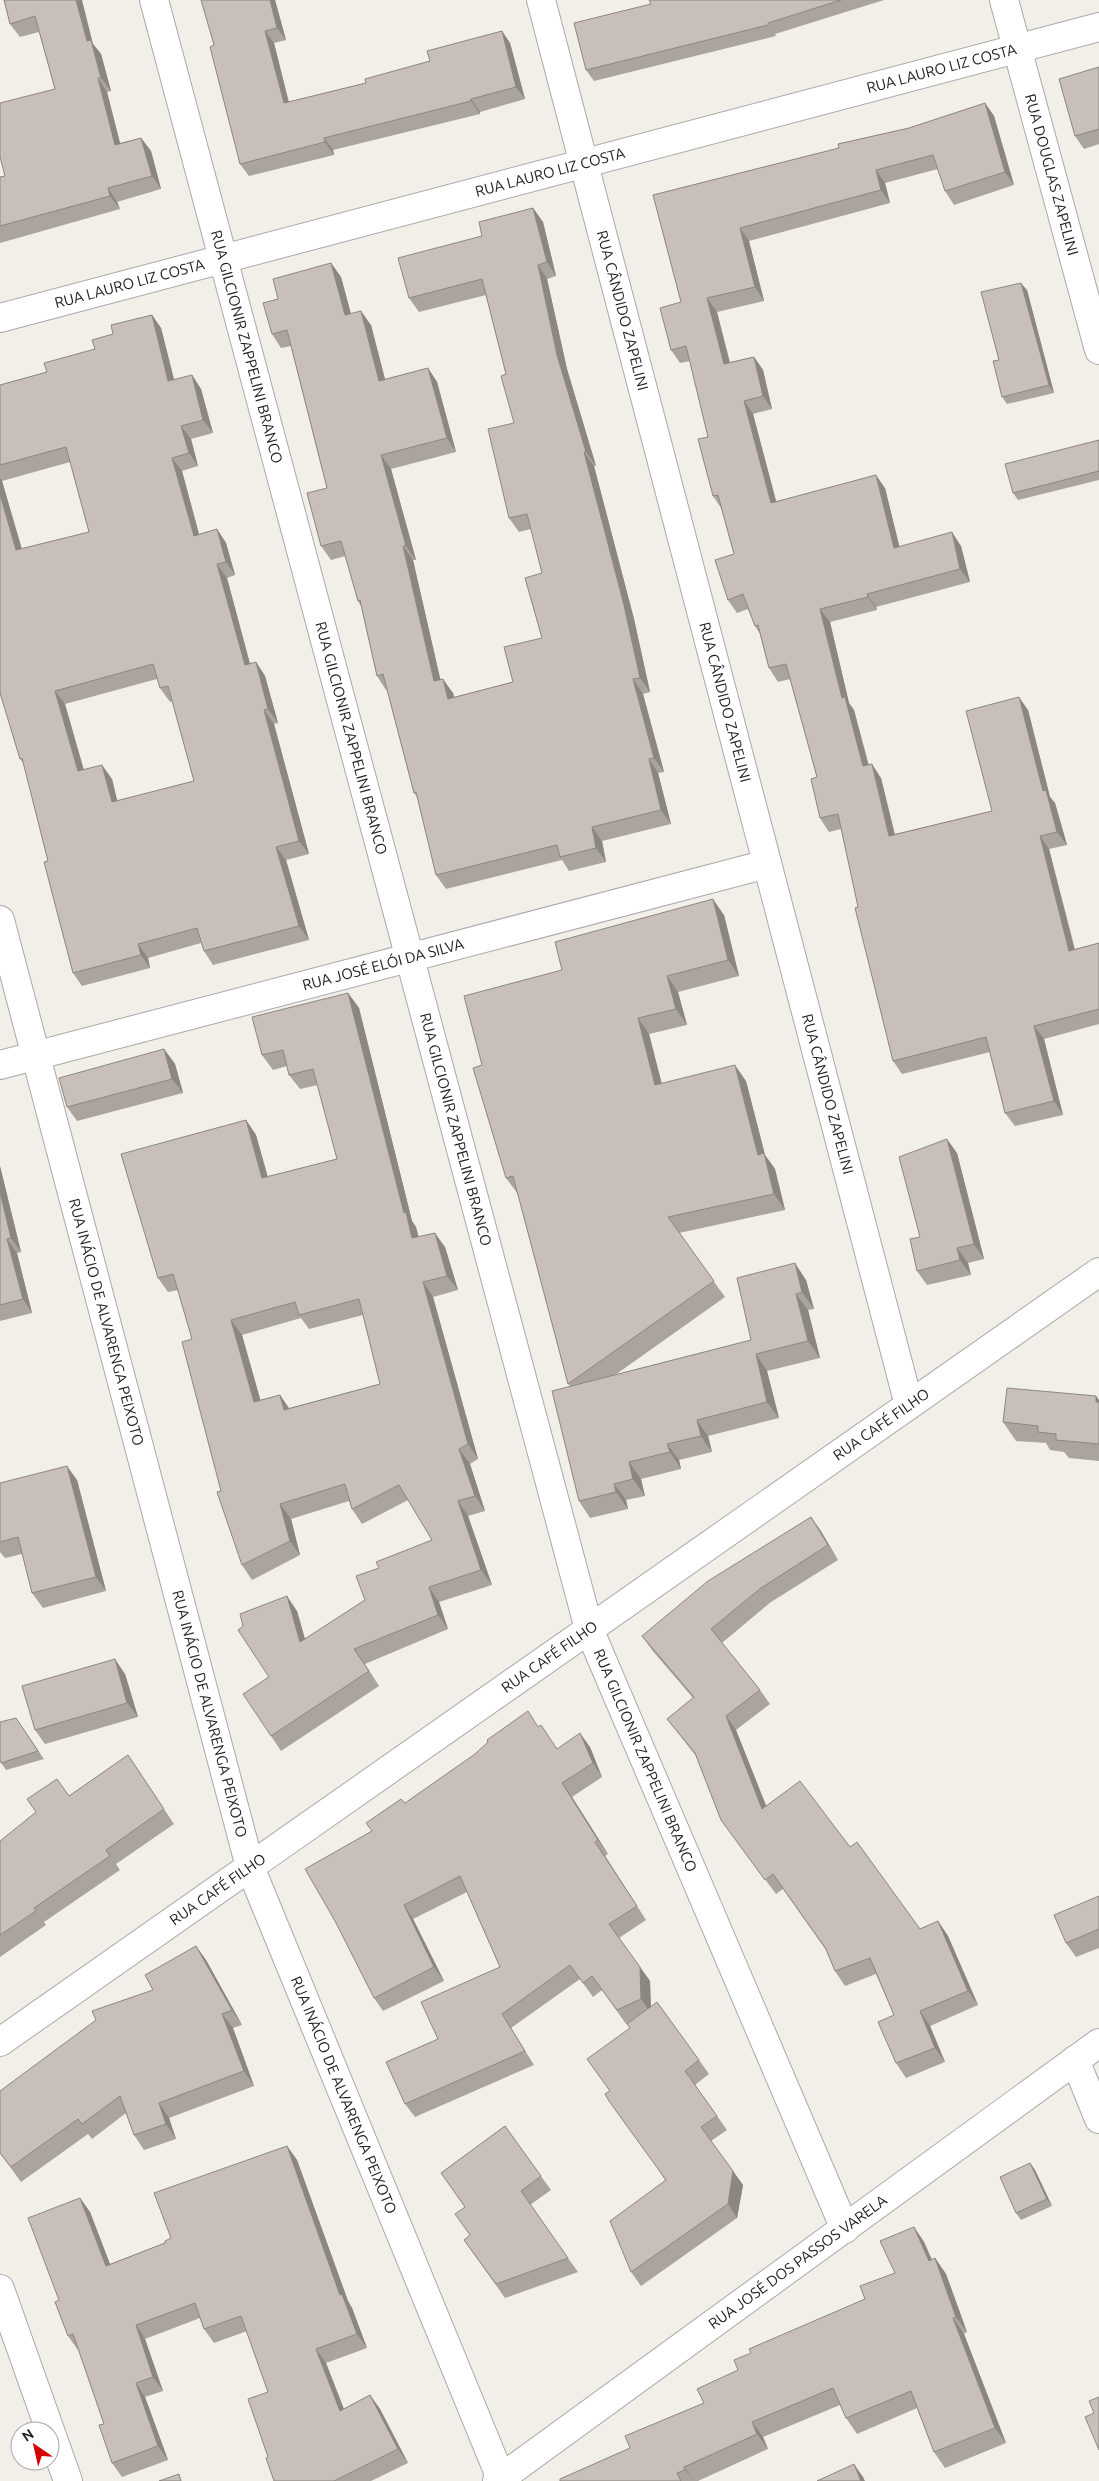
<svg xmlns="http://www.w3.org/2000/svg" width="1099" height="2481" font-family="Ubuntu,sans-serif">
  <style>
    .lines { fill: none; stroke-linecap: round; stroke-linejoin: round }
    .minor-casing { stroke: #a9a9a9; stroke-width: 30 }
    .minor { stroke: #fff; stroke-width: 28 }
    .wall { fill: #aba49e; fill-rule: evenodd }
    .shaded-wall { fill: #8b8681 }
    .building { fill: #c7bfb8; stroke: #8b8681; fill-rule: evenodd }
    .labels { text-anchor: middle; stroke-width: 4.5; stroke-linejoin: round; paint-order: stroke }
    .street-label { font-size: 15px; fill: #222; stroke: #fff }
  </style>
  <rect width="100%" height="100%" fill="#f2efe9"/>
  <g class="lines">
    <g class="minor-casing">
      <g id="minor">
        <path id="s1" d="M154,0l435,1629 256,600"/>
        <path id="s2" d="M541,0l368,1405"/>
        <path id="s3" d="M1004,0l95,350"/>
        <path id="s4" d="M0,318l1099,-291"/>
        <path id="s5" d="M0,920l250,947 252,614"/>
        <path id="s6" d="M0,1065l767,-201"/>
        <path id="s7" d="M0,2042l1099,-770"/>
        <path d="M1075,2060l24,59"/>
        <path d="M0,2289l68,192"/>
        <path id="s8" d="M497,2481l602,-438"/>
      </g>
    </g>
    <use href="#minor" class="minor"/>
  </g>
  <path class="wall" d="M4,0l89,44 8,10 10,37 -4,1 13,51 21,-5 10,13 10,38 -44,13 3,7 -120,34v-66l5,-1 50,-87 -16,-57 -19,5 -10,-13z
    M275,0l11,40 -12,3 15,59 77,-19 64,-22 72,-30 8,12 15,56 -45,13v2l-147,36 1,5 -85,21 -9,-12 -26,-119z
    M649,0h235l-109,34 1,2 -182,45 -8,-11 65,-66z
    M1099,67v77l-15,5 -9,-13z
    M985,103l9,13 20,69 -60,20 -9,-14 -7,-22 -53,14 5,20 -141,38 15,60 -47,11 13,50 24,-5 9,13 9,39 -19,5 23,87 109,-13 14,58h62l9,36 -94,25 1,3 -47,12 19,81 5,7 15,55 12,13 14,56 97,-23 36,-101 22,87 5,6 12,42 -18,4 26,100 24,-6v81l-55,15 19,76 -48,11 -10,-13 -15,-61 -88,22 -9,-13 -52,-232 -12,3 -9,-14 -3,-41 -27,-98 -12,3 -9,-14 -9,-34 -5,-8 -7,-17 -11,4 -9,-13 6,-46 -13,-46 -8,-12 -5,-59 -18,-76 -10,2 -9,-13 10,-48 -28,-107 186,-47 70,-20z
    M533,208l10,14 13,54 -9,3 20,90 29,97h-2l40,153 16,73 -7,2 21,78 -6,1 13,51 -69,17 4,21 -37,9 -7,-11 -116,29 -10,-14 -18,-77 -4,-5 -27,-103h-1l-9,-14 -16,-70 -3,-5 -13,-45 -14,4 -10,-14 6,-58 -36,-142 -10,2 -9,-14 6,-35 53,-36 10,14 10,37 20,11 14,54 43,-11 9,14 19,70 -65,17 25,91h-3l27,119 13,14 1,4 59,-15 29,-44v-65l-11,-44 -12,3 -10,-14 5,-95 -8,-49 -20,-79 -67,17 -10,-14 73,-62z
    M1027,290l27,103 -47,11 -5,-7 -3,-37z
    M152,315l9,13 13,52 18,-5 9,14 12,44 -22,6 7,27 -16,5 17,63 18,-5 9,14 9,32 -8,3 23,86 6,-2 9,14 13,47 -4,1 35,130 -23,6 23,80 -96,25 -9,-14 -3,-8 -53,15 2,10 -68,18 -9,-13 -25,-112 -24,-97 -4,-5 -20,-66v-308l47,-13 48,-23 18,-15zM70,462l19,70 -67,17 -20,-68zM157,679l3,9 10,14 2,-1 22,80 -77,20 -5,-22 -29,-9 -18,-66z
    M1099,440v40l-81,20 -5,-7z
    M724,915l15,61 -61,16 9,33 -38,9 13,50 84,-3 19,74 10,14 10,41 -106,23 46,64 -110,78 136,-35 55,-60 8,29 -6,1 12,48 -53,13 12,47 -71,18 4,16 -33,8 2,9 -40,10 4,17 -19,4 2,9 -38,9 -11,-17 -9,-115 -2,-2 -50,-190 -12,-16 -24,-113 80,-95z
    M348,993l11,15 53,213 4,6 3,10 26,10 13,43 -25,7 45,162 -8,5 15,47 -17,5 24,69 -53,17 9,27 -83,35 14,22 -98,65 -10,-15 -2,-59 28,-66 8,28 60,-39 14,-32 53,-28 -24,-40 -46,24 -10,-15 -3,-8 -58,18 9,36 -48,25 -10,-15 -21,-74 -29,-152 -14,-49 -10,2 -10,-14 88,-158 10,15 12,42 69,-18 -19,-74 -18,4 -11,-14 -2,-9 -14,4 -11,-15zM363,1315l17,69 -91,24 -9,-13 -20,5 -18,-65 59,-17 8,11z
    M164,1049l11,15 8,29 -106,28 -10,-14z
    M957,1153l27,106 -16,4 3,12 -44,10 -10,-14 3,-34z
    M0,1166l21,86 -4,1 15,60 -32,8z
    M1099,1400v61l-30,-3 -5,-6 -14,-2 -4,-7 -30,-2 -13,-19z
    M77,1480l29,111 -63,17 -11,-15 -10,-39 -17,4 -5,-6v-69z
    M811,1517l27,43 -67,42 -49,41 38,47 10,14 -34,26 30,76 84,41 70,82 18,-8 10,15 30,69 -48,21 15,36 -39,16 -10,-15 -2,-48 -18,-41 -31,12 -10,-15 -9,-21 -43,-61 -7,5 -55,-74 -25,-64 -29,-37 26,-21 -41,-48 -10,-14z
    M125,1674l13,43 -93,27 -10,-14z
    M16,1718l28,41 -38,11 -5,-7z
    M539,1727l18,22 33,-2 12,30 -30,20 36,57 -3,2 41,64 -27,18 31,43 1,25 48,54 10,14 -14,11 32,45 -16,11 32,44 -6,33 -96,68 -10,-14 34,-92 -55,-89 20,-63 -2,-4h-2l-24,-34 -9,7 -13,-18 -69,49 23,37 -119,52 -10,-13 33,-65 62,-72 -33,-75 -54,27 31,62 -61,30 -9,-13 -2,-167 33,-28z
    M128,1755l46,69 -58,40 4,6 -76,52 2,3 -46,32v-116l69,-45z
    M1099,1896v52l-23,9 -10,-14z
    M196,1946l10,14 36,65 -9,3 21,58 -85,32 7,21 -32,11 -10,-15 -8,-22 -34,26 -4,-5 -67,48 -21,-29 153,-163z
    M505,2126l46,64 -21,15 48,67 -73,26 -41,-58 6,-4 -5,-29 -24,-34z
    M287,2146l10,14 51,141 4,7 15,40 -41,15 18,46 26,-14 10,14 28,54 -37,18h-97l-6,-24v-65l-21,-61 -33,12 -10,-14 -4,-11 -55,21 18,52 -18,6 23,63 -46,17 -10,-14 -8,-39 -25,-74h-1l-10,-14 -9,-36 21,-102 10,14 20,52 55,-21z
    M1030,2163l5,7 17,36 -31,14 -5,-7z
    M914,2227l10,15 8,18 3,-2 11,16 21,58 -3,2 42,109 -61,25 -11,-16 -17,-44 -60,26 -11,-16 -6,-13 -77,32 5,12 -70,32h-138l70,-33 74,-45 34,-33 13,-17 114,-54 30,-26z"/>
  <path class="shaded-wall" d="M76,0h6l11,44 8,10 10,37 -10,-13 -14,-37z
    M270,0h5l11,40 -9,-12z
    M265,31l9,12 18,73 -8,-13z
    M502,31l8,12 15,56 -9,-12z
    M98,78l9,14 17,67 -9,-14z
    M471,99l9,13v2l-9,-13z
    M985,103l9,13 20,69 -9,-13z
    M141,138l10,13 10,38 -9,-13z
    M324,138l9,12 1,5 -9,-13z
    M876,170l9,13 5,20 -9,-13z
    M108,188l9,14 3,7 -10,-13z
    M533,208l10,14 13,54 -9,-14z
    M740,228l9,13 15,60 -9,-14z
    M331,263l10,14 14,52 -10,-14z
    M538,265l9,14 20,90 29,97 -10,-14 -29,-97z
    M1021,283l6,7 27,103 -5,-8z
    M707,298l10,14 16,65 -9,-13z
    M361,311l10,14 18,70 -10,-14z
    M152,315l9,13 17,67 -10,-14z
    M754,357l9,13 9,39 -9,-13z
    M428,368l9,14 19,70 -9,-14z
    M192,375l9,14 12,44 -10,-13z
    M744,401l9,13 27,102 -9,-13z
    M181,426l10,13 7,27 -9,-13z
    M584,452l10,14 40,153 16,73 -10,-14z
    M381,455l10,14 25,91 -10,-14z
    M172,458l10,13 21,78 -9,-13z
    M876,475l9,13 18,73 -9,-13z
    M0,478l2,3 24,83 -10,-14 -16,-56z
    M217,529l9,14 9,32 -9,-13z
    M952,532l9,14 9,36 -10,-13z
    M403,546l10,14 31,135 -10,-14z
    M217,564l10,14 27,101 -9,-14z
    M867,594l9,13 1,3 -9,-13z
    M820,609l10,13 19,81 5,7 18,70 -9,-14 -21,-68z
    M256,662l9,14 13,47 -10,-14z
    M443,679l10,14 5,20 -10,-14z
    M633,679l10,15 21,78 -10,-14z
    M55,691l10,13 23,80 -10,-13z
    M1019,697l9,13 22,87 5,6 12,42 -10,-13 -14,-41z
    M264,710l10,14 35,130 -10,-13z
    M649,759l9,14 13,51 -10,-14z
    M872,764l9,14 17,71 -9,-13z
    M102,765l10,14 9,37 -9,-14z
    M592,827l10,14 4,21 -10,-14z
    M1040,836l9,13 29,115 -9,-13z
    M276,847l10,13 23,80 -10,-14z
    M713,899l11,16 15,61 -11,-16z
    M138,944l10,14 2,10 -9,-13z
    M667,976l11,16 9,33 -11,-16z
    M348,993l11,15 53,213 4,6 6,26 -10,-15 -8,-25z
    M638,1018l11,16 17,67 -11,-16z
    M1034,1026l10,13 19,76 -9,-14z
    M164,1049l11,15 8,29 -11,-14z
    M735,1065l11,16 19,74 10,14 10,41 -11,-16 -16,-39z
    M246,1120l10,15 16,58 -10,-15z
    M947,1139l10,14 27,106 -10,-15z
    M0,1166l21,86 -10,-14 -11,-46z
    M435,1233l10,14 13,43 -11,-14z
    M7,1239l10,14 15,60 -9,-14z
    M957,1248l11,15 3,12 -11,-15z
    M795,1263l11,17 8,29 -12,-17z
    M423,1282l10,15 45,162 -10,-15z
    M796,1294l12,16 12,48 -12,-17z
    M231,1320l11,15 23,81 -11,-14z
    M756,1354l11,17 12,47 -12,-16z
    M280,1395l10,15h-6z
    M1096,1396l3,4v6l-3,-4z
    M697,1420l11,16 4,16 -11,-16z
    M667,1444l12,16 2,9 -11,-17z
    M459,1449l11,15 15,47 -10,-15z
    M629,1462l12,17 4,17 -12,-17z
    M67,1466l10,14 29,111 -10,-14z
    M614,1484l12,16 2,9 -12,-17z
    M458,1501l10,15 24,69 -11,-15z
    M280,1504l11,15 9,36 -10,-14z
    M811,1517l10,14 17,29 -10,-15z
    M429,1587l10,15 9,27 -10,-14z
    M287,1596l10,15 13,46 -10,-15z
    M115,1659l10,15 13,43 -11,-14z
    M726,1716l10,14 37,93 -11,-14z
    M580,1733l10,14 12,30 -9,-14z
    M562,1783l10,14 36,57 -10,-14z
    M595,1842l10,14 41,64 -9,-14z
    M404,1905l9,14 31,62 -10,-14z
    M938,1921l10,15 30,69 -10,-14z
    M196,1946l10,14 36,65 -10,-15z
    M640,1967l10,14 1,32 -10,-14z
    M920,2011l10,15 15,36 -10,-14z
    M222,2014l11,14 21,58 -10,-15z
    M159,2103l10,15 7,21 -10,-15z
    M287,2146l10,14 51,141 4,7 15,40 -10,-14 -17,-39z
    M1030,2163l5,7 17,36 -5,-7z
    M733,2171l10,14 -6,33 -9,-14z
    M80,2198l10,14 26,68 -10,-14z
    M914,2227l10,15 15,34 -10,-15z
    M935,2258l11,16 21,58 -11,-15z
    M953,2318l11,16 42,109 -11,-15z
    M136,2325l9,14 18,52 -10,-14z
    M316,2349l10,14 24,62 -10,-14z
    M136,2383l9,14 23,63 -10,-14z
    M370,2395l10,14 28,54 -10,-14z
    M752,2422l11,15 5,12 -11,-15z
    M854,2464l9,13 2,4h-4z
    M684,2467l10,14 -9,-11z"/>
  <path class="building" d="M4,0h72l11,41 4,-1 10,38h-3l17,67 26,-7 11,38 -44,12 2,8 -110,30v-49l5,-1 -5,-19v-54l55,-14 -20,-73 -25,8z
    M201,0h69l7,28 -12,3 19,72 82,-20 -1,-4 65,-18 -3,-10 75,-20 14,56 -45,12v2l-147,37 1,4 -85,22 -30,-117 4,-2z
    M649,0h192l-73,23v2l-182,45 -12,-47 77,-19z
    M1099,67v62l-24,7 -16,-57z
    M985,103l20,69 -60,19 -12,-36 -57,15 5,20 -141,38 15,59 -48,11 17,66 30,-7 9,39 -19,5 27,102 105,-28 18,73 58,-16 8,37 -93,25 1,3 -48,12 22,89 3,-1 18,69 9,-2 17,72 103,-25 -26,-100 53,-14 24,94 3,-1 11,42 -17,4 29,115 30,-8v66l-65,17 20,75 -49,12 -19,-76 -93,24 -38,-153 3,-1 -20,-93 -18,4 -9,-39 6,-2 -31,-113 -17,4 -11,-43 -3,1 -12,-32 -15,6 -13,-40 19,-6 -16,-59 -5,1 -15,-57 10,-2 -22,-91 -15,4 -11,-42 21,-6 -28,-107 186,-47 -1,-4 71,-16z
    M533,208l14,54 -9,3 19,90 29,97h-2l40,153 16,73 -7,1 21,79 -5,1 12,51 -69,17 4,21 -36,9 -3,-12 -121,30 -20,-83 -2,1 -31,-119 -6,2 -17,-76 -2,1 -17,-60 -20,5 -14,-53 20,-5 -40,-158 -15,4 -9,-31 15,-4 -5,-20 58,-16 14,52 16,-4 18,70 49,-13 19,70 -66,17 25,91h-3l31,135 9,-2 5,20 65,-17 -9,-35 38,-9 -17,-60 17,-5 -15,-59 -18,4 -21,-89 26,-6 -13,-47 5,-2 -24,-95 -73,19 -11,-40 84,-22 -3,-14z
    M1021,283l28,102 -47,12 -9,-36 6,-1 -18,-68z
    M152,315l16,66 24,-6 11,45 -22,6 8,27 -17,5 22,78 23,-7 9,33 -9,2 28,101 11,-3 12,47 -4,1 35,131 -23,6 23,79 -95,25 -7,-23 -59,16 3,11 -68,18 -29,-111 4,-1 -26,-103 -2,1 -20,-66v-199l16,56 73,-18 -23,-85 -66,18v-80l47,-13 -3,-9 51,-14 -3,-9 21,-6 -2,-9zM153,664l7,24 8,-2 26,95 -82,21 -10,-37 -24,6 -23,-80z
    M1099,440v31l-86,22 -8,-29z
    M713,899l15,61 -61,16 9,33 -38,9 17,67 80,-20 23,90 6,-2 10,41 -106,23 46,64 -146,103 -55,-208 -7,2 -33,-110 9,-3 -18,-69 98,-26 -7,-28z
    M348,993l56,220 2,-1 6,26 23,-5 12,43 -24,6 45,162 -9,5 16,47 -17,5 23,69 -52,17 9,28 -84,34 15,22 -98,65 -28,-42 26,-17 -31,-47 5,-4 -3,-12 47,-18 13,46 65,-42 -9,-24 23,-8 -3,-6 56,-22 -33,-55 -47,24 -7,-25 -65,20 10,37 -48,24 -25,-73 4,-1 -39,-149 10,-3 -19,-65 -15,4 -37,-124 125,-34 16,58 75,-19 -24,-90 -24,6 -6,-25 -21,5 -10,-38zM359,1299l21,85 -96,26 -4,-15 -26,7 -23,-82 64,-18 4,13z
    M164,1049l8,30 -105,28 -8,-29z
    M947,1139l27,105 -17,4 3,12 -43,11 -7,-32 10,-2 -21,-80z
    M0,1192l11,46 -4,1 16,60 -23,6z
    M795,1263l7,29 -6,2 12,47 -52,13 11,48 -70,18 4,16 -34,8 3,8 -41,10 4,17 -19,5 2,8 -37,9 -27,-110 199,-51 -14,-62z
    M1007,1388l89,8v6h3v42l-43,-4v-6l-18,-2v-6l-35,-4z
    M67,1466l29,111 -64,16 -14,-56 -18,5v-59z
    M811,1517l17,28 -67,43 -50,41 49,61 -34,26 36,93 38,-28 50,66 7,-5 63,87 18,-8 30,70 -48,20 15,37 -39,15 -18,-41 16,-7 -24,-57 -35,13 -9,-22 -53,-75 -8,6 -44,-60 -26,-67 -28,-34 27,-22 -52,-61 66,-55z
    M115,1659l12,44 -92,27 -13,-44z
    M528,1711l10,16 3,-2 16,24 23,-16 13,30 -31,20 36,57 -3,2 42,64 -28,18 31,43 1,32 -24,11 -25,-34 -9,7 -13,-18 -68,49 23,37 -120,53 -19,-42 52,-23 -17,-37 79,-35 -40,-91 -56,29 30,62 -60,31 -39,-77 -30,-52 67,-38 -6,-8 35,-24 4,4 70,-49 13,-12 -1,-2z
    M16,1718l22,33 -37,12 -1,-3v-38z
    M128,1755l36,54 -58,41 4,6 -76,52 2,3 -36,24v-94l36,-29 -9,-13 30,-20 12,17z
    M1099,1896v33l-33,14 -12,-28z
    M196,1946l36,64 -10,4 22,57 -85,32 7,21 -32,11 -14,-39 -38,28 -4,-5 -67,48 -11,-14v-62l96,-71 -4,-9 61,-21 -8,-15z
    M657,2002l42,58 -14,11 32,45 -16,11 32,44 -5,33 -97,68 -21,-51 56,-41 -57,-79 -4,-7 5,-3 -23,-32 43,-31 -3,-4z
    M505,2126l36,50 -20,15 47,67 -72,26 -32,-44 6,-5 -15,-21 10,-7 -24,-34z
    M287,2146l53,149 2,-1 15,40 -41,15 24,62 30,-16 28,54 -64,32h-60l-8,-23 2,-1 -20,-58 20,-7 -27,-76 -37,13 -9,-26 -59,22 17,52 -17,6 22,63 -46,17 -13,-38 5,-1 -31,-90 -5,2 -13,-34 4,-2 -31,-82 52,-20 26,68 59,-23v-2l6,-3 -17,-45z
    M1030,2163l17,36 -31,14 -16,-36z
    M914,2227l15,34 6,-3 21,59 -3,1 42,110 -61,24 -23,-61 -65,27 -13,-30 -81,34 5,12 -73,33 1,3 -8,3 4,8h-121v-2l70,-31 -5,-12 79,-33 -7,-14 41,-19 -4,-10 17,-7 -2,-4 116,-50 -5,-13 35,-13 -15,-32z
    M1099,2397v53l-14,-33 9,-4 -5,-12z
    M854,2464l7,17h-44z
    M179,2474l2,7h-22z"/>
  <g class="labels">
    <g class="street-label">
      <text dy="5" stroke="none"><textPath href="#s4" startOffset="974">RUA LAURO LIZ COSTA</textPath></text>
      <text dy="5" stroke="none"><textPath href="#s4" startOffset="569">RUA LAURO LIZ COSTA</textPath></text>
      <text dy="5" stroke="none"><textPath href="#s3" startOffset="181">RUA DOUGLAS ZAPELINI</textPath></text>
      <text dy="5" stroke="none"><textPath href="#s4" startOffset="134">RUA LAURO LIZ COSTA</textPath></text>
      <text dy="5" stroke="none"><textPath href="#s2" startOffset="321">RUA CÂNDIDO ZAPELINI</textPath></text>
      <text dy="5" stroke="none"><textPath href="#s1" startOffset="359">RUA GILCIONIR ZAPPELINI BRANCO</textPath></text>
      <text dy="5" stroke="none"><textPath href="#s2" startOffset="726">RUA CÂNDIDO ZAPELINI</textPath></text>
      <text dy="5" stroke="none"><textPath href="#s1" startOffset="764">RUA GILCIONIR ZAPPELINI BRANCO</textPath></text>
      <text dy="5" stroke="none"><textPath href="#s6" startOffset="396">RUA JOSÉ ELÓI DA SILVA</textPath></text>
      <text dy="5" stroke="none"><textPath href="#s2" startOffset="1131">RUA CÂNDIDO ZAPELINI</textPath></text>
      <text dy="5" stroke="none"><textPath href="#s1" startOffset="1169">RUA GILCIONIR ZAPPELINI BRANCO</textPath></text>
      <text dy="5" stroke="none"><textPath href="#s5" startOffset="416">RUA INÁCIO DE ALVARENGA PEIXOTO</textPath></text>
      <text dy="5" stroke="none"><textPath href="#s7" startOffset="1076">RUA CAFÉ FILHO</textPath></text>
      <text dy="5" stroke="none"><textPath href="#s7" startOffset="671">RUA CAFÉ FILHO</textPath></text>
      <text dy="5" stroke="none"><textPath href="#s5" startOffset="821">RUA INÁCIO DE ALVARENGA PEIXOTO</textPath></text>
      <text dy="5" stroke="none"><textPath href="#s1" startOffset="1829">RUA GILCIONIR ZAPPELINI BRANCO</textPath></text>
      <text dy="5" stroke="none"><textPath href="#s7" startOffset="266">RUA CAFÉ FILHO</textPath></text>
      <text dy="5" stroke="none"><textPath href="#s5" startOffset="1226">RUA INÁCIO DE ALVARENGA PEIXOTO</textPath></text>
      <text dy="5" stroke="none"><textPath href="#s8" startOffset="372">RUA JOSÉ DOS PASSOS VARELA</textPath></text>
    </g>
  </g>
  <g transform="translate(35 2446) rotate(326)"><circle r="24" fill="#ffffff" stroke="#a7a7a7"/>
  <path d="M0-4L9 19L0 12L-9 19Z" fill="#d40000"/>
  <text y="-8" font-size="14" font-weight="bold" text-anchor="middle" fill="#222222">N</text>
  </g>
</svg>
